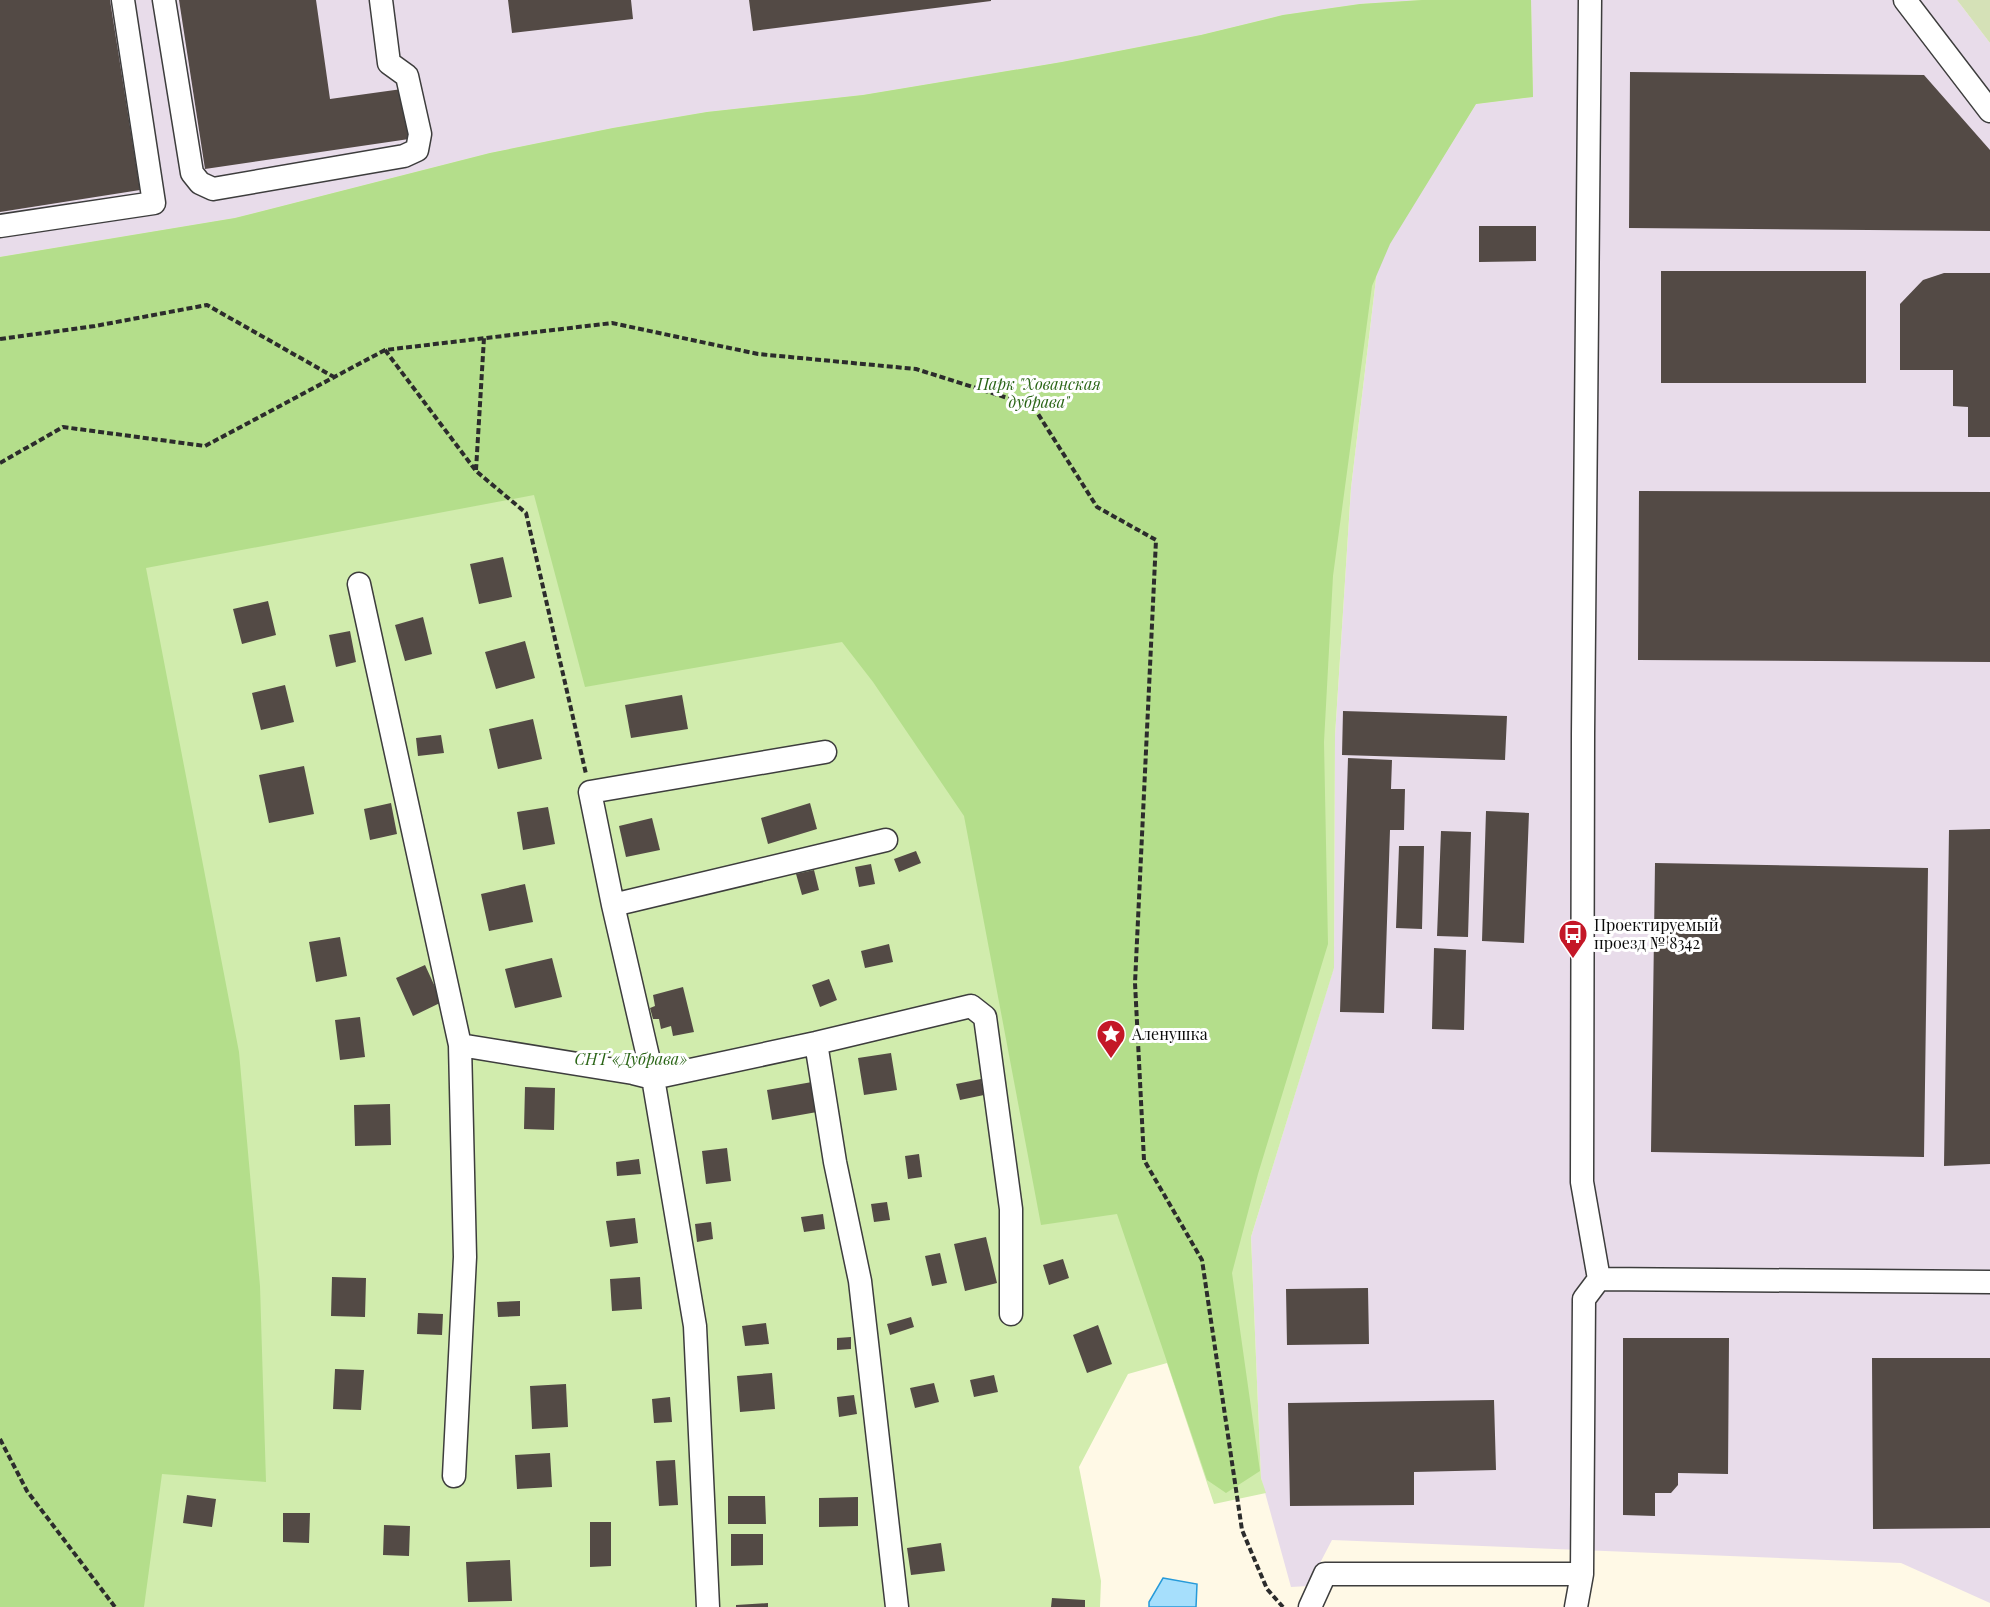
<svg xmlns="http://www.w3.org/2000/svg" width="1990" height="1607" font-family="'Playfair Display',serif">
  <style>
    .industrial { fill: #e8dcea }
    .green { fill: #d1ecad }
    .forest { fill: #b4de8b }
    .cemetery { fill: #d5e1b7 }
    .water { fill: #a6dffc; stroke: #269ad9; stroke-width: 1.5 }
    .building { fill: #534a45 }
    .lines { fill: none; stroke-linecap: round; stroke-linejoin: round }
    .minor-casing { stroke: #3d3d3d; stroke-width: 25 }
    .path { stroke: #2c2c2c; stroke-width: 4; stroke-dasharray: 6 3; stroke-linecap: butt }
    .minor { stroke: #fff; stroke-width: 22 }
    .labels { text-anchor: middle; stroke-width: 6; stroke-linejoin: round; paint-order: stroke }
    .park-label { font-size: 16px; font-style: italic; fill: #2a6516; stroke: #fff }
    .poi-label { font-size: 16px; fill: #0a0a0a; stroke: #fff; text-anchor: start }
  </style>
  <rect width="100%" height="100%" fill="#fff9e6"/>
  <path class="industrial" d="M0,0h1422l-62,4 -77,11 -82,20 -139,27 -199,33 -156,17 -94,16 -123,25 -255,65 -235,39z
    M1501,0h456l33,43v1560l-89,-40 -569,-23 -24,46 -17,1 -30,-109 -10,-241 83,-270 1,-231 16,-248 27,-226 98,-158 57,-7 -2,-96z"/>
  <path class="green" d="M1422,0h109l2,97 -57,7 -98,158 -27,226 -16,248 -1,232 -83,269 10,241 5,15 -52,11 -47,-141 -39,11 -49,93 22,114 -1,26h-1100v-1350l235,-39 255,-65 123,-25 94,-16 156,-17 199,-33 139,-27 82,-20 77,-11z"/>
  <path class="forest" d="M1422,0h109l2,97 -57,7 -86,140 -18,42 -39,290 -9,166 4,202 -70,230 -26,99 28,198 -34,22 -19,-13 -90,-266 -76,11 -77,-409 -91,-134 -31,-40 -257,45 -51,-192 -388,73 93,484 21,234 6,196 -104,-8 -18,133h-144v-1350l235,-39 255,-65 123,-25 94,-16 156,-17 199,-33 139,-27 82,-20 77,-11z"/>
  <path class="cemetery" d="M1957,0h33v43z"/>
  <path class="water" d="M1163,1578l34,6 -1,23h-47v-5z"/>
  <path class="building" d="M0,0h110l30,190 -140,22z
    M179,0h137l14,99 72,-10 7,50 -204,30z
    M508,0h123l2,19 -121,14z
    M749,0h242v1l-238,30z
    M1630,72l294,3 66,75v81l-361,-3z
    M1479,226h57v35l-57,1z
    M1661,271h205v112h-205z
    M1944,273h46v164h-22v-30l-15,-1v-36h-53v-66l23,-24z
    M1639,491l351,1v170l-352,-2z
    M503,557l9,40 -33,7 -9,-40z
    M268,601l8,34 -34,9 -9,-35z
    M423,617l9,37 -27,7 -10,-36z
    M350,631l6,31 -20,5 -7,-32z
    M525,641l10,37 -39,11 -11,-37z
    M285,685l9,37 -33,8 -9,-37z
    M682,695l6,34 -57,9 -6,-33z
    M1343,711l164,5 -2,44 -163,-5z
    M533,719l9,40 -44,10 -9,-40z
    M441,735l3,18 -26,3 -2,-18z
    M1348,758l44,2 -1,29h14l-1,41h-14l-6,183 -44,-1z
    M304,766l10,48 -45,9 -10,-48z
    M391,803l6,31 -27,6 -6,-31z
    M810,803l7,26 -49,15 -7,-26z
    M548,807l7,37 -32,6 -6,-38z
    M1486,811l43,2 -5,130 -42,-2z
    M652,818l8,32 -34,7 -7,-31z
    M1990,829v335l-46,2 5,-336z
    M1441,831l30,1 -3,105 -31,-1z
    M1399,846h25l-2,83 -26,-1z
    M916,851l5,12 -22,9 -5,-13z
    M1655,863l273,5 -4,289 -273,-5z
    M871,864l4,20 -16,3 -4,-20z
    M814,870l5,20 -17,5 -6,-21z
    M525,884l8,38 -44,9 -8,-37z
    M340,937l7,39 -31,6 -7,-40z
    M889,944l4,18 -28,6 -4,-17z
    M1434,948l32,2 -2,80 -32,-1z
    M552,958l10,39 -47,11 -10,-39z
    M425,965l17,37 -29,14 -17,-38z
    M829,979l8,21 -17,7 -8,-22z
    M683,987l11,45 -21,4 -2,-10 -10,3 -2,-10h-6l-3,-11 5,-2 -2,-11z
    M360,1017l5,40 -25,3 -5,-40z
    M891,1053l6,37 -33,5 -6,-37z
    M981,1079l3,16 -24,5 -4,-16z
    M812,1082l5,30 -45,8 -5,-30z
    M525,1087l30,1 -1,42 -30,-1z
    M390,1104l1,41 -36,1 -1,-41z
    M727,1148l4,33 -25,3 -4,-33z
    M919,1154l3,23 -14,2 -3,-23z
    M639,1159l2,15 -24,2 -1,-14z
    M887,1202l3,18 -16,2 -3,-18z
    M823,1214l2,15 -21,3 -3,-15z
    M635,1218l3,25 -28,4 -4,-26z
    M711,1222l2,17 -16,3 -2,-18z
    M986,1237l11,46 -32,8 -11,-47z
    M940,1253l7,30 -15,3 -7,-30z
    M1063,1259l6,19 -20,7 -6,-20z
    M332,1277l34,1 -1,39 -34,-1z
    M640,1277l2,32 -30,2 -2,-32z
    M1368,1288l1,56 -82,1 -1,-56z
    M520,1301v15l-22,1 -1,-15z
    M418,1313l25,1 -1,21 -25,-1z
    M911,1317l3,10 -24,8 -3,-11z
    M766,1323l3,21 -24,2 -3,-20z
    M1098,1325l14,39 -25,9 -14,-38z
    M851,1337v12l-14,1v-12z
    M1623,1338h106l-1,136 -50,-1v12l-7,8h-16v23l-32,-1z
    M1872,1358h118v170l-117,1z
    M335,1369l29,1 -3,40 -28,-1z
    M772,1373l3,36 -35,3 -3,-36z
    M994,1375l4,17 -24,5 -4,-17z
    M934,1383l5,19 -24,6 -5,-20z
    M566,1384l2,43 -36,2 -2,-43z
    M854,1395l3,19 -18,3 -2,-20z
    M670,1397l2,25 -18,1 -2,-24z
    M1494,1400l2,70 -82,2v33l-124,1 -2,-103z
    M550,1453l2,34 -35,2 -2,-34z
    M675,1460l3,45 -19,1 -3,-45z
    M187,1495l29,4 -4,28 -29,-4z
    M728,1496h37l1,28h-38z
    M858,1497v29l-39,1v-29z
    M283,1513h27l-1,30 -26,-1z
    M590,1522h21v44l-21,1z
    M384,1525l26,1 -1,30 -26,-1z
    M731,1534h32v31l-32,1z
    M941,1543l4,28 -34,4 -4,-27z
    M510,1560l2,41 -44,1 -2,-40z
    M1052,1598l33,2v7h-34z
    M768,1603v4h-32v-2z"/>
  <g class="lines">
    <g class="minor-casing">
      <path id="minor" d="M164,0l28,173 8,10 13,6 191,-33 13,-6 3,-16 -13,-58 -18,-13 -8,-63
        M1905,0l85,111
        M0,226l154,-23 -31,-203
        M359,584l101,461 173,28 20,5 163,-35 155,-37 14,11 26,192v105
        M613,905l273,-65
        M816,1043l19,119 25,119 37,326
        M1599,1279l391,3
        M454,1476l11,-219 -5,-212
        M708,1607l-13,-281 -42,-248 -40,-173 -23,-113 235,-40
        M1310,1607l15,-33h257
        M1576,1607l6,-33 2,-275 15,-20 -17,-97 1,-448 7,-734"/>
    </g>
    <path class="path" d="M0,339l95,-13 112,-21 127,72
      M385,350l91,121 50,42 60,261
      M0,463l63,-36 142,19 180,-96 227,-27 146,31 158,15 117,37 64,101 59,33 -21,443 9,177 58,100 40,270 25,59 16,18
      M476,470l8,-132
      M0,1439l27,52 88,116"/>
    <use href="#minor" class="minor"/>
  </g>
  <defs>
    <g id="bus-pin" transform="scale(1.5)"><path d="M0 17L-7.5 6A9.5 9.5 0 1 1 7.5 6Z" fill="#c41727" stroke="#fff"/><path d="M-5-6H5V4H4V6H2V4H-2V6H-4V4H-5ZM-3.5-4V0h7V-4ZM-3.5 1.2v1.5H-2V1.2ZM2 1.2v1.5H3.5V1.2Z" fill="#fff"/></g>
    <g id="sight-pin" transform="scale(1.5)"><path d="M0 17L-7.5 6A9.5 9.5 0 1 1 7.5 6Z" fill="#c41727" stroke="#fff"/><path d="M0-6L1.8-2.2L6-1.7L2.9 1.2L3.7 5.4L0 3.3L-3.7 5.4L-2.9 1.2L-6-1.7L-1.8-2.2Z" fill="#fff"/></g>
  </defs>
  <g fill-rule="evenodd">
    <use href="#bus-pin" x="1573" y="934"/>
    <use href="#sight-pin" x="1111" y="1034"/>
  </g>
  <g class="labels">
    <g class="park-label">
      <text x="1039" y="390">Парк "Хованская<tspan x="1039" dy="18">дубрава"</tspan></text>
      <text x="631" y="1065">СНТ «Дубрава»</text>
    </g>
    <g class="poi-label">
      <text x="1594" y="931">Проектируемый<tspan x="1594" dy="18">проезд № 8342</tspan></text>
      <text x="1132" y="1040">Аленушка</text>
    </g>
  </g>
</svg>
